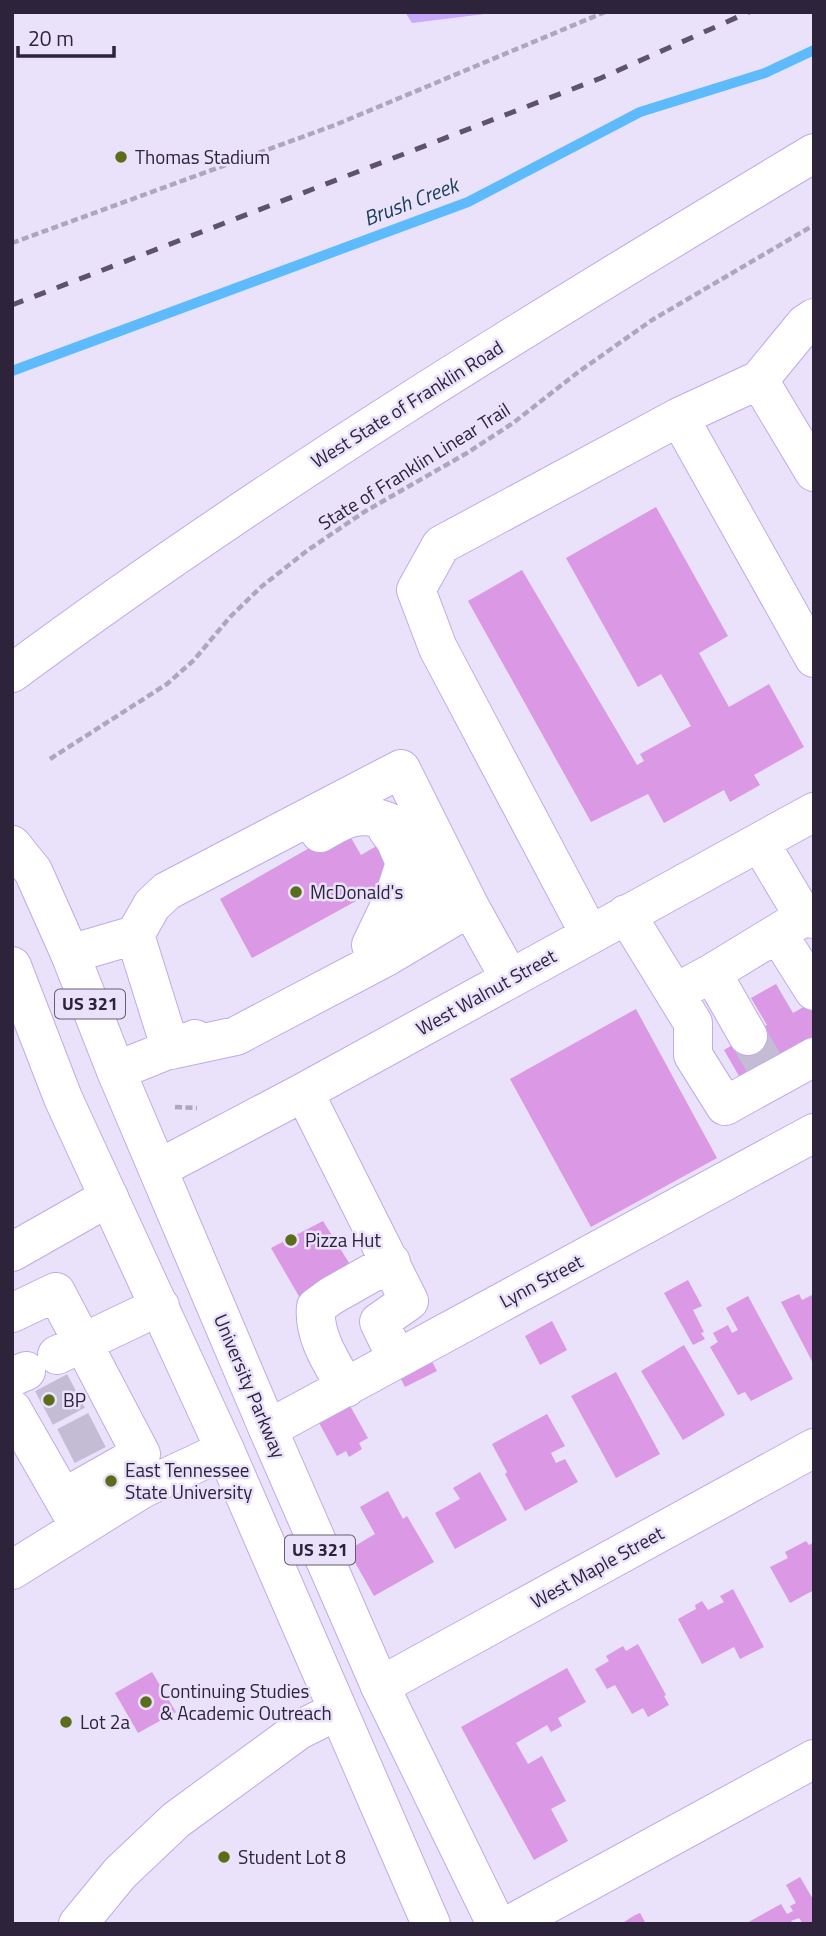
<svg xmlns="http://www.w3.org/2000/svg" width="826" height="1936" font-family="'Titillium Web',sans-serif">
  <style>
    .green { fill: #c9a8fd }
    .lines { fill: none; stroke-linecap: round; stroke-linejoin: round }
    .stream { stroke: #5dbbfb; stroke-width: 10 }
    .building { fill: #da98e5 }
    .minor-tunnel { stroke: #c4bbd5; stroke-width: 38; stroke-dasharray: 38 19; stroke-linecap: butt }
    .minor-casing { stroke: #c1aae8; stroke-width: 40 }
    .major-casing { stroke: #c1aae8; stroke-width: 40 }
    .highway-casing { stroke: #c1aae8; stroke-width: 40 }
    .path { stroke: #aea5be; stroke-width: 4.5; stroke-dasharray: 7 3.5; stroke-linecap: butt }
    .minor { stroke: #fff; stroke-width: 38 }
    .major { stroke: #fff; stroke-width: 38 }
    .highway { stroke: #fff; stroke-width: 38 }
    .rail { stroke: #5d536b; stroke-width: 5; stroke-dasharray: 12 12; stroke-linecap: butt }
    .poi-dot { fill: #5b6d1a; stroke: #eae1fb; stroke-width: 2.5 }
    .labels { text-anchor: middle; stroke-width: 5; stroke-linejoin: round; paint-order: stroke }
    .shield { fill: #eae1fb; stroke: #665c75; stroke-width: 2 }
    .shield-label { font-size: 18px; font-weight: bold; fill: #2d233b }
    .poi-label { font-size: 19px; fill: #2d233b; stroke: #eae1fb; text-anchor: start }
    .street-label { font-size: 19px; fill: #2d233b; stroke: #eae1fb }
    .water-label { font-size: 21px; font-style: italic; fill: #173e58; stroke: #eae1fb }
  </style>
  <rect width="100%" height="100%" fill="#eae1fb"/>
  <path class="green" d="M405,12h96l-89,11z"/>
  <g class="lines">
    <path class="stream" d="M12,371l456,-169 172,-90 125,-39 49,-23"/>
  </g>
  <path class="building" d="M656,507l72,129 -29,17 30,54 40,-23 35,63 -50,28 6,10 -30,17 -6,-12 -60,33 -16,-29 -57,28 -123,-221 54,-31 115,195 7,-4 -4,-7 51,-28 -30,-52 -23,13 -72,-129z
    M350,836l11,19 19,-11 18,34 -146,80 -32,-59 100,-57z
    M776,984l17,29 21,-12v42l-71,40 -19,-33 43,-25 -16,-27z
    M636,1009l81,149 -126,69 -81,-148z
    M323,1221l33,53 -52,31 -33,-57z
    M688,1280l14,26 -9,4 11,22 -3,1 4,6 -12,6 -29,-52z
    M799,1294l3,6 12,-6v71l-33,-63z
    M748,1296l45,83 -42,22 -6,-9 -7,3 -28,-48 8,-5 -5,-9 15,-8 4,8 6,-3 -12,-22z
    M552,1321l15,29 -27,15 -15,-29z
    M684,1345l41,70 -42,25 -42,-69z
    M428,1354l9,17 -32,16 -8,-16z
    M616,1372l44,82 -44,24 -45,-82z
    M349,1404l19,34 -9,5 3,6 -13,8 -3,-6 -9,5 -19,-35z
    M547,1414l18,32 -14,7 5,10 9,-4 13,23 -53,29 -20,-37 2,-2 -15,-28z
    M480,1472l27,48 -52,29 -20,-36 25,-14 -7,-11z
    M388,1491l15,28 4,-3 27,46 -60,34 -26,-46 27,-16 -15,-27z
    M806,1541l3,4 5,-3v48l-24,13 -20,-36 18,-9 -3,-6z
    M733,1589l31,58 -24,12 -6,-12 -32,17 -24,-45 18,-10 -1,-4 7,-4 6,9 16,-8 -4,-6z
    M638,1644l28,51 -2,1 5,9 -21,12 -5,-9 -11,6 -17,-29 -8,4 -12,-20 14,-8 -3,-5 17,-10 3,5z
    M567,1668l19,34 -28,16 4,8 -11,6 -4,-7 -31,18 12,21 14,-8 24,45 -15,8 17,32 -34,19 -73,-133z
    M152,1672l24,40 -38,21 -23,-40z
    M800,1877l14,24v23h-11l-4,-6 -8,3 2,3h-48l36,-20 6,10 6,-3 -3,-5 6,-3 -10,-18z
    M640,1913l6,11h-25l14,-9z"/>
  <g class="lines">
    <path class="minor-tunnel" d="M748,1036l19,33
      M44,1408l32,-17
      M66,1446l31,-16"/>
    <g class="minor-casing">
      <path id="minor" d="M759,380l46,-56 9,-6
        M679,417l80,-37 55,92
        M320,833c11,-6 22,-14 35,-16 25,-4 52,12 66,32 6,9 9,43 5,54 -4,15 -23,24 -36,31
        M760,843l44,74 10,2
        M470,907l40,72
        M626,914l67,109v32l32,51 89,-49
        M778,934l36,57
        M135,935l36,115
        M590,935l-152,-287 -22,-58 25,-45 238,-128 135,241
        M371,945l23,-48 11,-34 -10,-23 -8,-11
        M70,954l65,-19 17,-30 15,-14 234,-122 69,138 -84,50 -150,79 -65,14
        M712,973l36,63
        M675,993l37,-20 92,-56
        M116,1071l79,-32
        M304,1092l105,209 -30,21 18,37
        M158,1169l146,-77 510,-280
        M12,1252l97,-55
        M12,1313l44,-21 85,162 -78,44
        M57,1355l103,-49
        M12,1377l14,-6
        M346,1388c-14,-25 -33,-52 -30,-81l15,-11 60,-34
        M12,1409l63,110
        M268,1429l546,-296
        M12,1570l130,-81 83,-39
        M380,1686l434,-238
        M78,1924l42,-51 56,-53 123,-90 38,-19
        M511,1924l303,-165"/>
    </g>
    <g class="major-casing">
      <path id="major" d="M12,673c256,-190 529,-356 802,-520"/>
    </g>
    <g class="highway-casing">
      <path id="highway" d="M12,845l21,26 37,83 46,117 152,358 112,257 116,238
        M12,966l51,132 162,352 206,474"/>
    </g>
    <path class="path" d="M12,243l323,-118 270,-113
      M50,759l117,-75 27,-24 36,-43 31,-30 47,-37 56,-38 103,-59 46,-30 64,-50 75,-53 162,-95
      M175,1107l22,1"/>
    <use href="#minor" class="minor"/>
    <use href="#major" class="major"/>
    <use href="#highway" class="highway"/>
    <path class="rail" d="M12,305l589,-227 148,-66"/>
  </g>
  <g class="poi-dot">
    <circle cx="121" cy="157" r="7"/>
    <circle cx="296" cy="892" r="7"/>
    <circle cx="291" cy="1240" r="7"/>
    <circle cx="49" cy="1400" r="7"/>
    <circle cx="111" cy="1481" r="7"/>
    <circle cx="146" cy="1702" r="7"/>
    <circle cx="66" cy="1722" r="7"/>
    <circle cx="224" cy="1857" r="7"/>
  </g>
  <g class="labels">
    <g class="shield">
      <rect x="55" y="989.5" width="70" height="29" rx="5"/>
      <rect x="285" y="1535.5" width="70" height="29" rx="5"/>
    </g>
    <g class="shield-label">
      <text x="90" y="1010">US 321</text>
      <text x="320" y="1556">US 321</text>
    </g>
    <g class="poi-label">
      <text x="135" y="164">Thomas Stadium</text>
      <text x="310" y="899">McDonald's</text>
      <text x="305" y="1247">Pizza Hut</text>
      <text x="63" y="1407">BP</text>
      <text x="125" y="1477">East Tennessee<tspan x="125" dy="22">State University</tspan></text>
      <text x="160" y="1698">Continuing Studies<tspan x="160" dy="22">&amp; Academic Outreach</tspan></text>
      <text x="80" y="1729">Lot 2a</text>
      <text x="238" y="1864">Student Lot 8</text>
    </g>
    <g class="street-label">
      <text transform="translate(407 404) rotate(-32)" y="7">West State of Franklin Road</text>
      <text transform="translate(414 466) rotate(-32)" y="7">State of Franklin Linear Trail</text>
      <text transform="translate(486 992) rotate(-29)" y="7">West Walnut Street</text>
      <text transform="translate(541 1281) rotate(-28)" y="7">Lynn Street</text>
      <text transform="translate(250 1386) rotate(67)" y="7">University Parkway</text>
      <text transform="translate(597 1567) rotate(-29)" y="7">West Maple Street</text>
    </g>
    <g class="water-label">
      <text transform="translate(411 202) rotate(-21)" y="7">Brush Creek</text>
    </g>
  </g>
  <rect width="826" height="1936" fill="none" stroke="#2d233b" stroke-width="28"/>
  <path d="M18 46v10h96v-10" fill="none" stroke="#2d233b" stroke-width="3.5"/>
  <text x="28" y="46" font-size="21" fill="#2d233b" stroke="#eae1fb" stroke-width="5" paint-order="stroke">20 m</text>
</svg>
